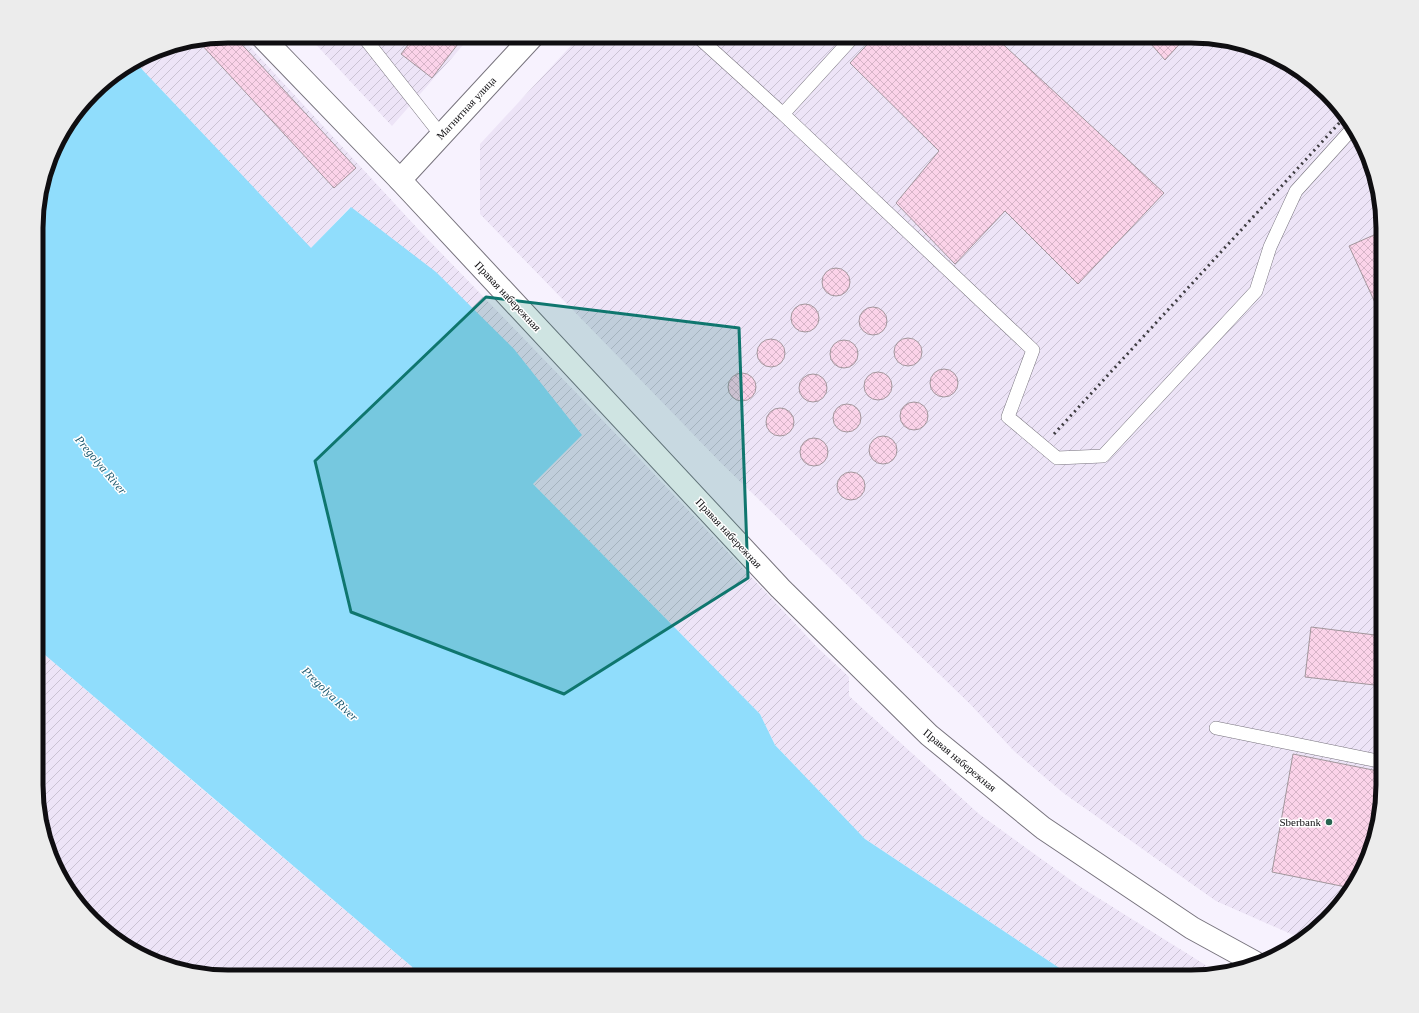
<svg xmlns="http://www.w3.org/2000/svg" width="1419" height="1013" font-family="'Times New Roman',serif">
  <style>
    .industrial { fill: url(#industrial-furrows) }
    .water { fill: #90ddfc }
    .building { fill: url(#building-cross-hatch); stroke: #a2969c }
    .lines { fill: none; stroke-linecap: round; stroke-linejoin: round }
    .lane-casing { stroke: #77737d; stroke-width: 14 }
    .street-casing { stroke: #77737d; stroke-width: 24 }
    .secondary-casing { stroke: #77737d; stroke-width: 24 }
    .lane { stroke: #fff; stroke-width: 13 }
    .street { stroke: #fff; stroke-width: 22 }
    .secondary { stroke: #fff; stroke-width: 22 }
    .rail { stroke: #3e3c41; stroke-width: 3; stroke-dasharray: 2 4; stroke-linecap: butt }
    .marked { fill: #0f766e; fill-opacity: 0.2; stroke: #0f766e; stroke-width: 3; stroke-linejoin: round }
    .poi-dot { fill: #266450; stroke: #fff; stroke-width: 1.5 }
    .labels { text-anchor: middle; stroke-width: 3; stroke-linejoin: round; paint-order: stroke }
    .street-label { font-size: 11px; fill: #0f0e11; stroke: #fff }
    .poi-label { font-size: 11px; fill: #0f0e11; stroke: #fff; text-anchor: end }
    .water-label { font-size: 12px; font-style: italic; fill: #1e5a70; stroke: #fff }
    .rim { fill: none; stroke: #0f0e11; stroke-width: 5 }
  </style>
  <defs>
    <pattern id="industrial-furrows" width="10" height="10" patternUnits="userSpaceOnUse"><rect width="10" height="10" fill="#ede4f7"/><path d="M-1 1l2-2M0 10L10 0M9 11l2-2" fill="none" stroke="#cac2d3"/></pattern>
    <pattern id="building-cross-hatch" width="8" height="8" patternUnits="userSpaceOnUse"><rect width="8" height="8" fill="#fbd3e9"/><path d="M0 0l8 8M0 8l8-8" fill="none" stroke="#d6b4c7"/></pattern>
  </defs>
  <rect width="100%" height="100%" fill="#f7f2fe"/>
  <path class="industrial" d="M228,36h12l178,193 219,227 181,192 31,29v19l130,118 100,72 136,85 -24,6h-118l-208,-138 -90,-94 -15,-31 -227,-230 -183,-277 -39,42 -175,-186 19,-12z
    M308,36h163l-79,90z
    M580,36h623l50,10 55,30 55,67 20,73v581l-10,50 -30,55 -43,36 -84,-37 -154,-109 -48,-41 -44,-47 -249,-241 -241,-249v-70z
    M38,649l171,146 215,182h-208l-50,-10 -55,-30 -49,-56 -24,-72z"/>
  <path class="water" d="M136,63l175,185 40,-41 85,65 78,77 68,86 -49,49 227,230 15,31 90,94 208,138h-649l-386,-328v-445l18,-61 45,-59z"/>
  <path class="building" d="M228,36h6l122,132 -22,20 -135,-146z
    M415,36h49l-32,42 -31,-24z
    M875,36h119l170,157 -86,91 -73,-73 -50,53 -59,-61 43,-52 -89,-88z
    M1144,36h43l-22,24z
    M1383,231v89l-34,-74z
    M822 282a14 14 0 1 1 28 0a14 14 0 1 1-28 0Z
    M791 318a14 14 0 1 1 28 0a14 14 0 1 1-28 0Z
    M859 321a14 14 0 1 1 28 0a14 14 0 1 1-28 0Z
    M894 352a14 14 0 1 1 28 0a14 14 0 1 1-28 0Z
    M757 353a14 14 0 1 1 28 0a14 14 0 1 1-28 0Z
    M830 354a14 14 0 1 1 28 0a14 14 0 1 1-28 0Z
    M930 383a14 14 0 1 1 28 0a14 14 0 1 1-28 0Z
    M864 386a14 14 0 1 1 28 0a14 14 0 1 1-28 0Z
    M728 387a14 14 0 1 1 28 0a14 14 0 1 1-28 0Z
    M799 388a14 14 0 1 1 28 0a14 14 0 1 1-28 0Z
    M900 416a14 14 0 1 1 28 0a14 14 0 1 1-28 0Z
    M833 418a14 14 0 1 1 28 0a14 14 0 1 1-28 0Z
    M766 422a14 14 0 1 1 28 0a14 14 0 1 1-28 0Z
    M869 450a14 14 0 1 1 28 0a14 14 0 1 1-28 0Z
    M800 452a14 14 0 1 1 28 0a14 14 0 1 1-28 0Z
    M837 486a14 14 0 1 1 28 0a14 14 0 1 1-28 0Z
    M1311,627l72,9v50l-78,-9z
    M1293,754l90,18v25l-10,50 -22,41 -79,-16z"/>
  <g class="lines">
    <g class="lane-casing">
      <path id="lane" d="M363,36l78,99
        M697,36l86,78 71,-78
        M783,114l250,236 -25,67 49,41 46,-2 153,-165 14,-44 26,-56 56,-62
        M1216,728l167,34"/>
    </g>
    <g class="street-casing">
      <path id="street" d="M400,180l133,-144"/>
    </g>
    <g class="secondary-casing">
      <path id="secondary" d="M261,36l139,144 380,408 149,147 114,93 149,100 62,34"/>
    </g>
    <use href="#lane" class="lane"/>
    <use href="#street" class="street"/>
    <use href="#secondary" class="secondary"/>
    <path class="rail" d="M1054,434l289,-315"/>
  </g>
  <path class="marked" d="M486,297l253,31 9,250 -184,116 -213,-82 -36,-151z"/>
  <circle class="poi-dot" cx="1329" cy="822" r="4"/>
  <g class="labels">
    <g class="street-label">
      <text transform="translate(466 108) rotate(-47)" y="4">Магнитная улица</text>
      <text transform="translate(508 296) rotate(47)" y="4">Правая набережная</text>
      <text transform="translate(729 533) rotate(47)" y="4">Правая набережная</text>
      <text transform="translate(960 760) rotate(40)" y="4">Правая набережная</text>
    </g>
    <g class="poi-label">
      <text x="1321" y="826">Sberbank</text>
    </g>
    <g class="water-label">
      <text transform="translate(101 465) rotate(50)" y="4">Pregolya River</text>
      <text transform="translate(330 694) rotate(44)" y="4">Pregolya River</text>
    </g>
  </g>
  <path d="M0 0H1419V1013H0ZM228 43H1191A185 185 0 0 1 1376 228V785A185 185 0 0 1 1191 970H228A185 185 0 0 1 43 785V228A185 185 0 0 1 228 43Z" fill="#ececec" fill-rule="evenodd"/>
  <path class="rim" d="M228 43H1191A185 185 0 0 1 1376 228V785A185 185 0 0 1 1191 970H228A185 185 0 0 1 43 785V228A185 185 0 0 1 228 43Z"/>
</svg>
